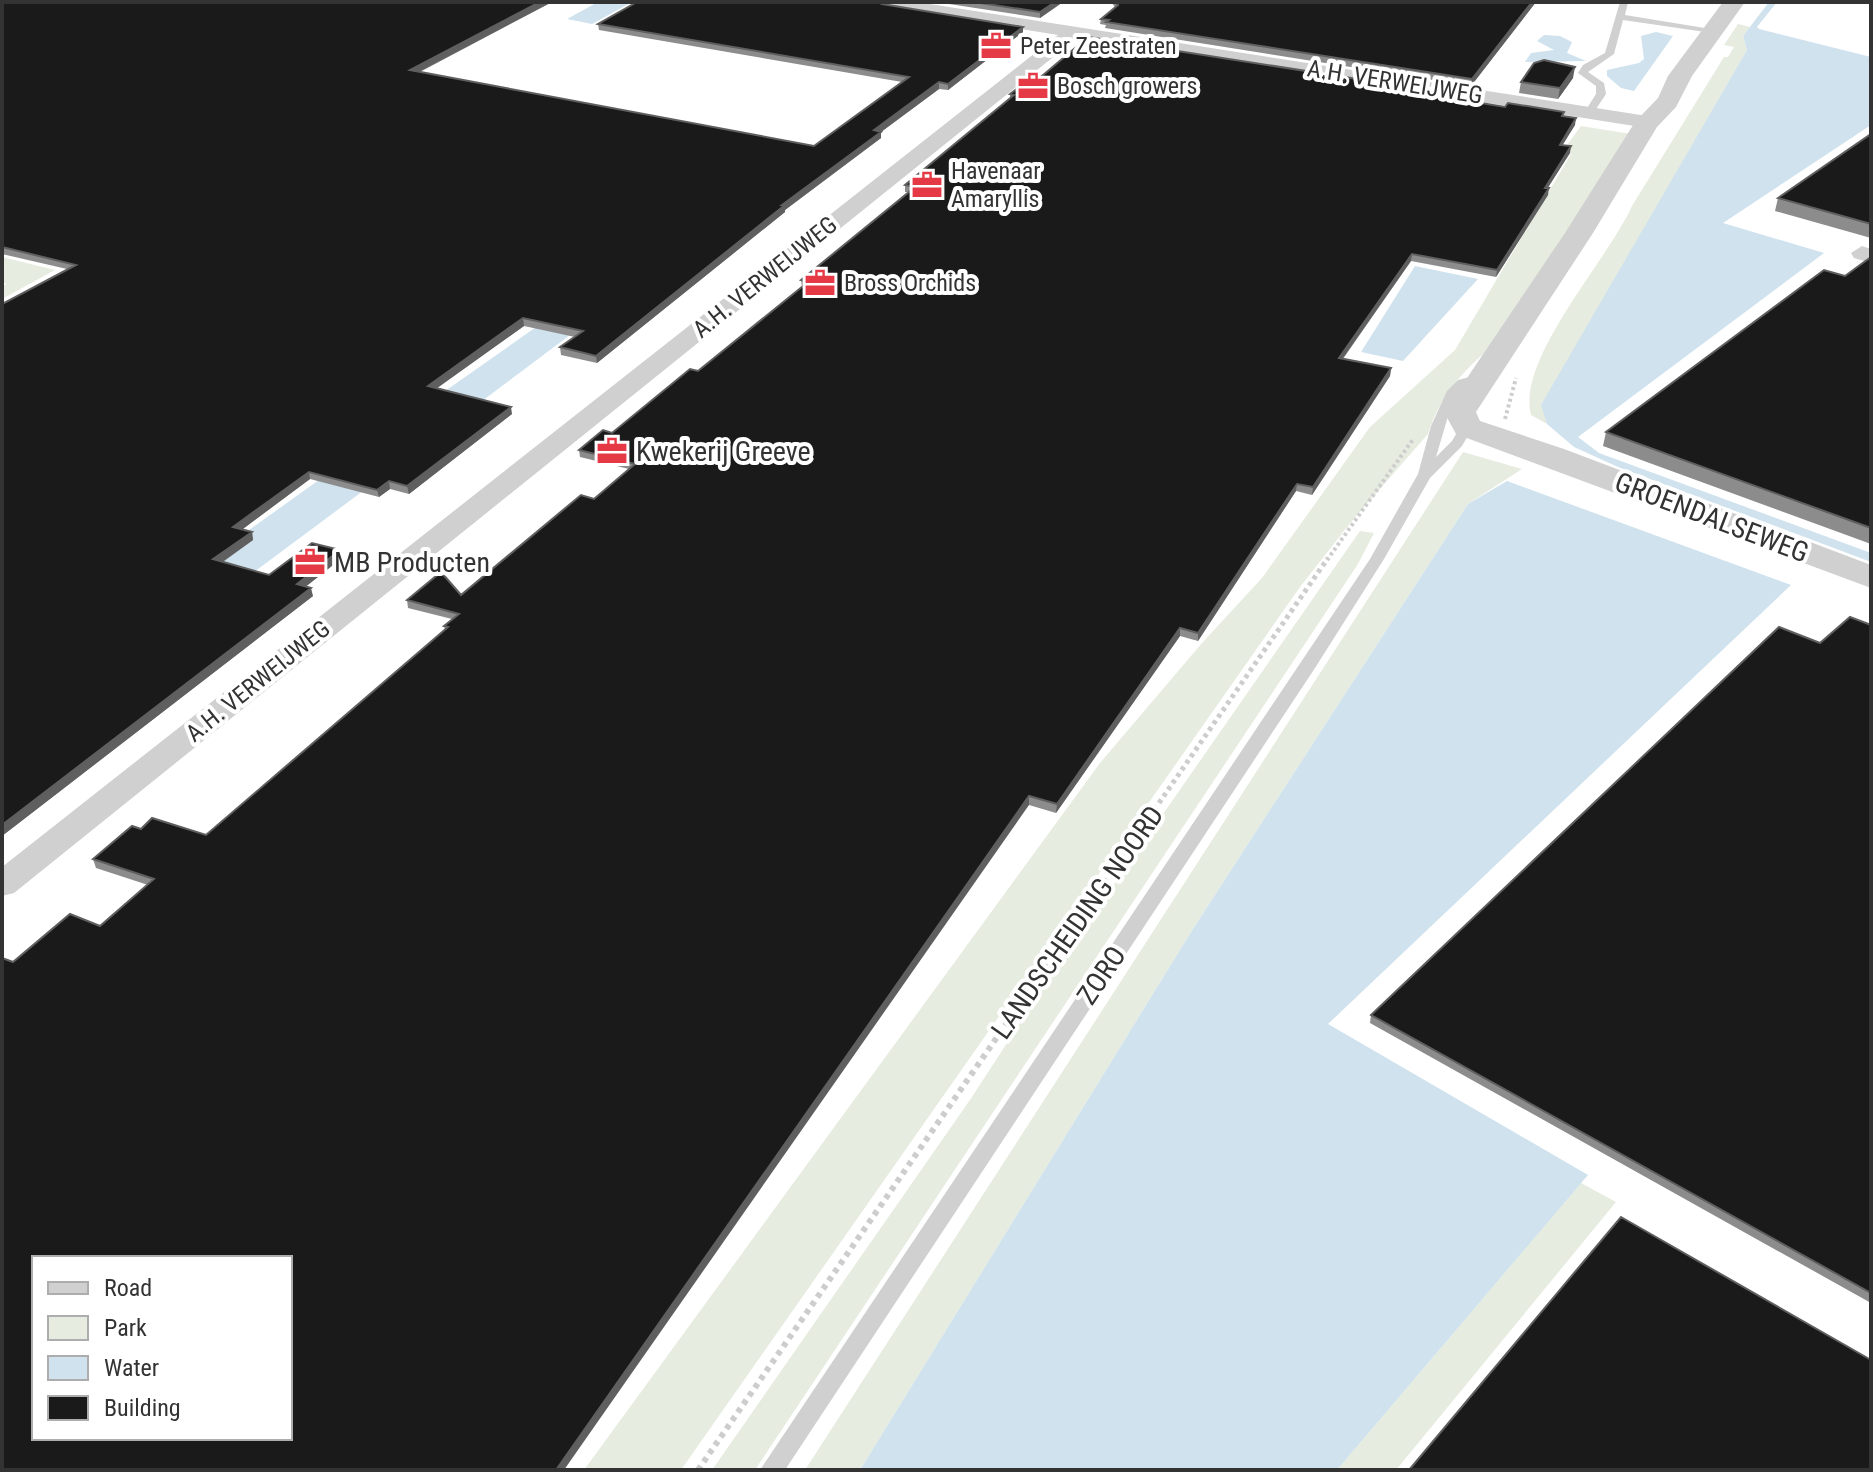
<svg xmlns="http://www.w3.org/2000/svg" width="1873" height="1472" font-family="'Roboto Condensed',sans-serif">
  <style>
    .green { fill: #e6ecdf }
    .water { fill: #cfe2ee }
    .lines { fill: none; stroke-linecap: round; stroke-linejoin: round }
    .path-far2 { stroke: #cdcdcd; stroke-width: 4; stroke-dasharray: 3 3; stroke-linecap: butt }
    .path-far1 { stroke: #cdcdcd; stroke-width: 5; stroke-dasharray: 4 4; stroke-linecap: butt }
    .path { stroke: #cdcdcd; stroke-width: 6; stroke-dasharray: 5 5; stroke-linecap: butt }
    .service { fill: #d0d0d0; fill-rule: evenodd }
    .minor { fill: #d0d0d0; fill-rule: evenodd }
    .tertiary { fill: #d0d0d0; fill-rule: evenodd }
    .wall { fill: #8c8c8c }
    .shaded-wall { fill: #5f5f5f }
    .building { fill: #1a1a1a; stroke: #5f5f5f; stroke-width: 2; fill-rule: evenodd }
    .labels { text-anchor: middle; stroke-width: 8; stroke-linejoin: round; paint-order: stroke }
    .far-poi-label { font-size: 24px; fill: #333; stroke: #fff; text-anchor: start }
    .far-street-label { font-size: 24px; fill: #333; stroke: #fff }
    .poi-label { font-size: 28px; fill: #333; stroke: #fff; text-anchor: start }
    .street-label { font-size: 28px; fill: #333; stroke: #fff }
  </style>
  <rect width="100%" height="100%" fill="#fff"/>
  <path class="green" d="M1738,24l12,3 -7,9 4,14 -205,355 5,19 -16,-9c-15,-56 77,-155 101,-209l92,-149h4l6,-10 -10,-2z
    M1581,126l50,8 -137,211c-30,24 -55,52 -66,89l-77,88 -51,65 -619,883h-97l516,-707 102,-120 60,-65 108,-151 85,-77 116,-196 -7,-5z
    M2,257l53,13 -53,29v-13l5,-2 -5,-2z
    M1463,452l59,17 -54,35 -277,428 -331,538h-55z
    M1360,531l14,2 -16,31 -603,906h-43l260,-373 79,-122z
    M1581,1183l35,19 -220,268h-59z"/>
  <path class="water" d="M598,2h34l-40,22 -25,-5z
    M1769,2h8l-20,25 2,2 112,28v68l-148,98 101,30 -246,184 21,16 272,100v9l-253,-95 -44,-20 -27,-23 -6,-19 206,-355 -4,-14z
    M1656,32l17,4 -39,55 -13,-3 -14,-12v-6l32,-7 5,-4 -3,-23z
    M1544,35l16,1 12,6 -5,11 19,8 -61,1 6,-9 23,-3 -17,-9z
    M1415,266l63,13 -75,82 -42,-9z
    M539,325l35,7 -96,72 -40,-8z
    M323,477l44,11 -117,87 -44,-14z
    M1507,481l284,104 -463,439 260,151 -251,295h-477l331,-538 277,-428z"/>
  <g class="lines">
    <path class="path-far2" d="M1505,419l11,-41
      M1327,560l87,-122"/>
    <path class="path-far1" d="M1050,961l278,-403"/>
    <path class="path" d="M698,1470l353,-511"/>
    <path class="service" d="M1620,2h8l-3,13 92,15 -5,3 -89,-13 -9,34 -26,18 16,11 2,11 -14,21h-6l-2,-2 12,-19v-8l-18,-13 5,-8 22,-12z
      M1485,373l4,1v6l-19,4 -11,9 -10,20 -13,44 16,-16 10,-17h10l1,3 -11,19 -32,32 -46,81 -69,109 -530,802h-25l610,-911 48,-85 13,-48 16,-35 11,-11z"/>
    <path class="minor" d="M874,2h43l730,114 10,6 -10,6 -570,-90 -1063,855 -12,3v-29l1056,-832 -175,-28z
      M1862,246l9,3v14l-17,-5 -3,-5z"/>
    <path class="tertiary" d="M1723,2h22l-53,74 -16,31 -19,20 -64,106 -117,179 4,9 84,28 307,116v23l-415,-154 -12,-22 121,-179 70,-111 23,-24 10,-22z"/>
  </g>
  <path class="wall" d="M2,2h550l-132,70 394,74 88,-64 -303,-52 -1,-6 284,-20 141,28 -75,58 -9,-1 -58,43v6l-96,72v2l-188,151 -36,-8 -1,-8 15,-10 -51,-11 -88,62 76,26 -103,80 -19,-5 -11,8 -69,-18 -68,50 10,3 1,8 -30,22 46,13 71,-25 2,8 -36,28 7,10 -311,240v-532l65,-35 -65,-15z
    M936,2h127l-23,16z
    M1111,2h425l-65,84 -366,-58 1,-3 -6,-1 1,-5 14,-12z
    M1042,76l418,19 -1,5 105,16 11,9 -13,20 8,8 -23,35 1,7 -52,82 -85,-16 -68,98 48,9 -1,8 -78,119 -16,-4 -98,150 -18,-5 -124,177 -27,-8 -1016,157 87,-36 48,-41 -52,-17 -3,-9 48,-30 65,6 239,-205 -1,-4 8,-7 -44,-11 -1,-8 54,-5 133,-96 35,-30 -49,-12 -1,-7 33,-17 86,-62 104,-84 -1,-7 108,-88h-4v-7l105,-86v-5z
    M1573,78l-15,21 -39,-6 2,-11z
    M1871,134v104l-96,-27 3,-13z
    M1871,257v287l-268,-98 3,-14 239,-156z
    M1871,625v678l-501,-280 1,-8 449,-372z"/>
  <path class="shaded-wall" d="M540,2h12l-141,74 -1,-6z
    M1055,2h8l-23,16v-6z
    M1532,2h4l-65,84 1,-7z
    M1023,27v5l-75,58v-6z
    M1575,67l-2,11 -15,21 2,-11z
    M939,82v7l-58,43v6l-96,72v2l-188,151 -1,-7 278,-226z
    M1576,118l-1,7 -16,26 1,-6z
    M1571,146l-1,7 -26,41 1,-6z
    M1549,188l-1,7 -52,82 1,-7z
    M1412,254l-1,7 -73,104 1,-7z
    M523,318l1,8 -95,68 -1,-8z
    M1391,368l-1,8 -78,119 1,-8z
    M511,407l1,7 -103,80 -2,-8z
    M309,472l1,7 -75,56 -2,-8z
    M389,481l1,8 -11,8 -2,-7z
    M1297,484l-1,7 -98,150v-8z
    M252,532l1,8 -38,27 -2,-8z
    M340,550l2,8 -43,34 -2,-8z
    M311,588l2,8 -311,240v-11z
    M1180,628v8l-124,177 1,-9z
    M1029,796v9l-465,665h-8z"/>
  <path class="building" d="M2,2h538l-130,68 404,76 95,-69 -311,-53 39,-22h241l4,2 141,23 -75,57 -9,-2 -65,48 7,2 -99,73h3l-189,151 -36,-9 23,-16 -60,-13 -95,68 83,21 -104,79 -18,-5 -12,9 -68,-18 -76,55 19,5 -39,27 56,16 43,-32 28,7 -43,34 14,4 -309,237v-521l74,-39 -74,-18z
    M974,2h81l-15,10z
    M1116,2h416l-60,77 -366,-57 3,-2 -8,-1 17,-14z
    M1088,37l372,58 -3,4 48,8 3,-4 56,9 -2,4 14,2 -16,27 11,1 -26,42h4l-52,82 -85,-16 -73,104 52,10 -78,119 -16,-3 -99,149 -18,-5 -123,176 -28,-8 -473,674h-554v-512l11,4 57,-48 30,12 54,-47 -61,-20 39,-33 9,3 11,-11 54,17 242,-208 -4,-1 15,-12 -52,-14 34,-28 20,23 120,-100 13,4 41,-35 -56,-14 24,-20 9,3 78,-64 8,2 110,-89 -7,-2 114,-93 -10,-2 109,-90 -4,-1 25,-19 7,1zM34,1258h256v180h-256z
    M1544,60l31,7 -15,21 -39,-6 13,-19z
    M1871,134v90l-93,-26z
    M1871,257v271l-265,-96 218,-162 21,6z
    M1850,617l21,8v668l-500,-278 408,-388 41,16z
    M1621,1217l250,143v110h-462z"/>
  <defs>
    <g id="office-bare" transform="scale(2.4)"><path d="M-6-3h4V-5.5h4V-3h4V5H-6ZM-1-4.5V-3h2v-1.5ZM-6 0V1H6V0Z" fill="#e63946" stroke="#fff" stroke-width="2.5" paint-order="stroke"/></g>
  </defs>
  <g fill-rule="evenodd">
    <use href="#office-bare" x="996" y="46"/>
    <use href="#office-bare" x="1033" y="86"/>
    <use href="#office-bare" x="927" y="185"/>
    <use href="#office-bare" x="820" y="283"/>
    <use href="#office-bare" x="612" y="451"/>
    <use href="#office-bare" x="310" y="562"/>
  </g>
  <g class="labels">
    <g class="far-poi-label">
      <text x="1020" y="54">Peter Zeestraten</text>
      <text x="1057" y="94">Bosch growers</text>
      <text x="951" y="179">Havenaar<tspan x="951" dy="28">Amaryllis</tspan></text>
      <text x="844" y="291">Bross Orchids</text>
    </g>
    <g class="far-street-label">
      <text transform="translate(1395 82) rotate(9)" y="8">A.H. VERWEIJWEG</text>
      <text transform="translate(765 277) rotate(-39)" y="8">A.H. VERWEIJWEG</text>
      <text transform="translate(258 681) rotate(-39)" y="8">A.H. VERWEIJWEG</text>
    </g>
    <g class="poi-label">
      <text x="636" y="461">Kwekerij Greeve</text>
      <text x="334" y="572">MB Producten</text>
    </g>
    <g class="street-label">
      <text transform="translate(1712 517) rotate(21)" y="10">GROENDALSEWEG</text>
      <text transform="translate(1077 922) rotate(-55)" y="10">LANDSCHEIDING NOORD</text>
      <text transform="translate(1101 975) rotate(-56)" y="10">ZORO</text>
    </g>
  </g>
  <rect width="1873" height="1472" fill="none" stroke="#333333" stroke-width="8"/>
  <rect x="32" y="1256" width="260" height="184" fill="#ffffff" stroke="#adadad" stroke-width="2"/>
  <rect x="48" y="1282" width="40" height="12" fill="#d0d0d0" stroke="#adadad" stroke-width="2"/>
  <text x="104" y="1296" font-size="24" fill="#333333">Road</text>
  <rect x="48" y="1316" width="40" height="24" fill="#e6ecdf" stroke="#adadad" stroke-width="2"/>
  <text x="104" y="1336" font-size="24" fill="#333333">Park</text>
  <rect x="48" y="1356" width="40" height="24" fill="#cfe2ee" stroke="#adadad" stroke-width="2"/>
  <text x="104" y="1376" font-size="24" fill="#333333">Water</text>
  <rect x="48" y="1396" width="40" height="24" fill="#1a1a1a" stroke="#adadad" stroke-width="2"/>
  <text x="104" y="1416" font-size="24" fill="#333333">Building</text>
</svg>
